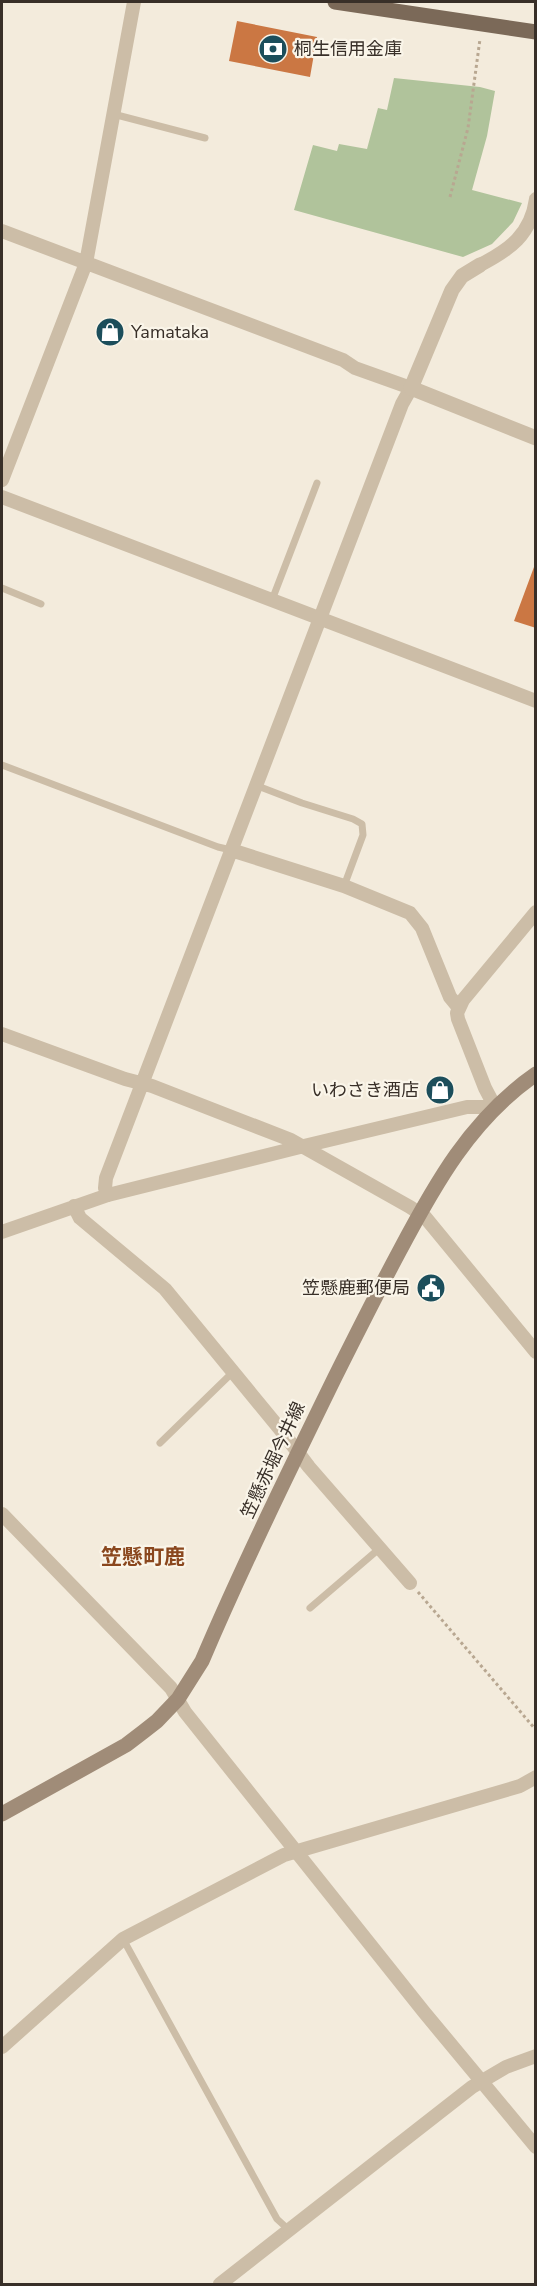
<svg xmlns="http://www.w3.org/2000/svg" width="537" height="2286" font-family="'Nunito Sans','Noto Sans JP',sans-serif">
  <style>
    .green { fill: #b0c39b }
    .building { fill: #cb7743 }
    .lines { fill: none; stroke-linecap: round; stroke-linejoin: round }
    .path { stroke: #b8a791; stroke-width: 3; stroke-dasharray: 3 3; stroke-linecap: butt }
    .service { stroke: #ccbda7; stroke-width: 7 }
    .minor { stroke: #ccbda7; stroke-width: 14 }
    .tertiary { stroke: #ccbda7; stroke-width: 15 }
    .secondary { stroke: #a08c78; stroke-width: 15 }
    .primary { stroke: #7b6958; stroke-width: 15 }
    .labels { text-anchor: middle; stroke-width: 4.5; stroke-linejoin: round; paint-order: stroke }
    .poi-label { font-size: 18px; fill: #382f28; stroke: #faf5e9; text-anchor: start }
    .street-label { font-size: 18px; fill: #382f28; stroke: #faf5e9 }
    .quarter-label { font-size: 21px; font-weight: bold; fill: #8a471e; stroke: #faf5e9 }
  </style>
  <rect width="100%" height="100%" fill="#f3ebdc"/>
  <path class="green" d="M394,78l86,9 15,4 -8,45 -15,54 50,13 -9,19 -21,22 -29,13 -169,-47 19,-65 24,6 2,-7 28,5 11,-41 9,2z"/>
  <path class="building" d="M237,21l80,16 -7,40 -81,-16z
    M534,567h2v61l-22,-7z"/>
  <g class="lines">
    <path class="path" d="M450,197l18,-69 12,-89
      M418,1592l118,138"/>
    <path class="service" d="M113,114l92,24
      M2,588l39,16
      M272,600l45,-117
      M2,765l216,82 13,3
      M255,785l47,18 51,16 9,5 1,11 -19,51
      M160,1443l73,-71
      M310,1608l70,-60
      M123,1939l154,280 12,11"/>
    <path class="minor" d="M2,231l341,129 12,8 56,20 -9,16 -296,774 -1,10 3,7
      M480,265c29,-15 51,-30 56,-66
      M2,480l84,-217 48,-261
      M2,497l534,204
      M231,850l113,36 66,27 12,15 28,69 9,11
      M2,1034l123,45 27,7 139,54 119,67 15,10 111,135
      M495,1107l-10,-19 -27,-69 -1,-6 6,-13 73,-88
      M74,1206l6,12 85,71 119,145 25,33 101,116
      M2,1232l106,-37 196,-49 163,-39h28
      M2,1514l169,174 14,24 239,300 112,135
      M2,2047l121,-108 161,-84 236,-69 16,-9
      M220,2284l252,-197 34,-20 30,-11"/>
    <path class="tertiary" d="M480,265l-18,11 -10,14 -41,98 125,50"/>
    <path class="secondary" d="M2,1814l124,-69 17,-13 14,-11 21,-22 24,-38c41,-96 87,-190 133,-284 21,-42 42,-84 64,-125 36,-68 72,-133 137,-178"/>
    <path class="primary" d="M335,2l201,30"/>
  </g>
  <defs>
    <g id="bank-disc" transform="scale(1.5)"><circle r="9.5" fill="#1c4e5b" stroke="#faf5e9"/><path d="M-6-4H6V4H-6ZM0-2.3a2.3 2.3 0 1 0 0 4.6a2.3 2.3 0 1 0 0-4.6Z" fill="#fff"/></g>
    <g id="shop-disc" transform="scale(1.5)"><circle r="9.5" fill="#1c4e5b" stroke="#faf5e9"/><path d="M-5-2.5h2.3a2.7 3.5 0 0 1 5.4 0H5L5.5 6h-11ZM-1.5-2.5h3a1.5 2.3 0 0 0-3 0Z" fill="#fff"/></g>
    <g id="civic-disc" transform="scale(1.5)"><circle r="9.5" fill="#1c4e5b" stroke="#faf5e9"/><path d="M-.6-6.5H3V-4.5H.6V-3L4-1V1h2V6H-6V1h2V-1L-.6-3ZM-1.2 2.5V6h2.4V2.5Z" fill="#fff"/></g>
  </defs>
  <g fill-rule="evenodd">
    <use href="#bank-disc" x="273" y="49"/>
    <use href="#shop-disc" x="110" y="332"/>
    <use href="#shop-disc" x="440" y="1090"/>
    <use href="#civic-disc" x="431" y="1288"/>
  </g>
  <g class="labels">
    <g class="poi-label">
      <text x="294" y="55">桐生信用金庫</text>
      <text x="131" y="338">Yamataka</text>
      <text x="419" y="1096" text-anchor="end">いわさき酒店</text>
      <text x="410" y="1294" text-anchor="end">笠懸鹿郵便局</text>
    </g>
    <g class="street-label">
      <text transform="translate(273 1460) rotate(-65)" y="6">笠懸赤堀今井線</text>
    </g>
    <g class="quarter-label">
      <text x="143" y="1564">笠懸町鹿</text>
    </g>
  </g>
  <rect width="537" height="2286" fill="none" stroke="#382f28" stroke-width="6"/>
</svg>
